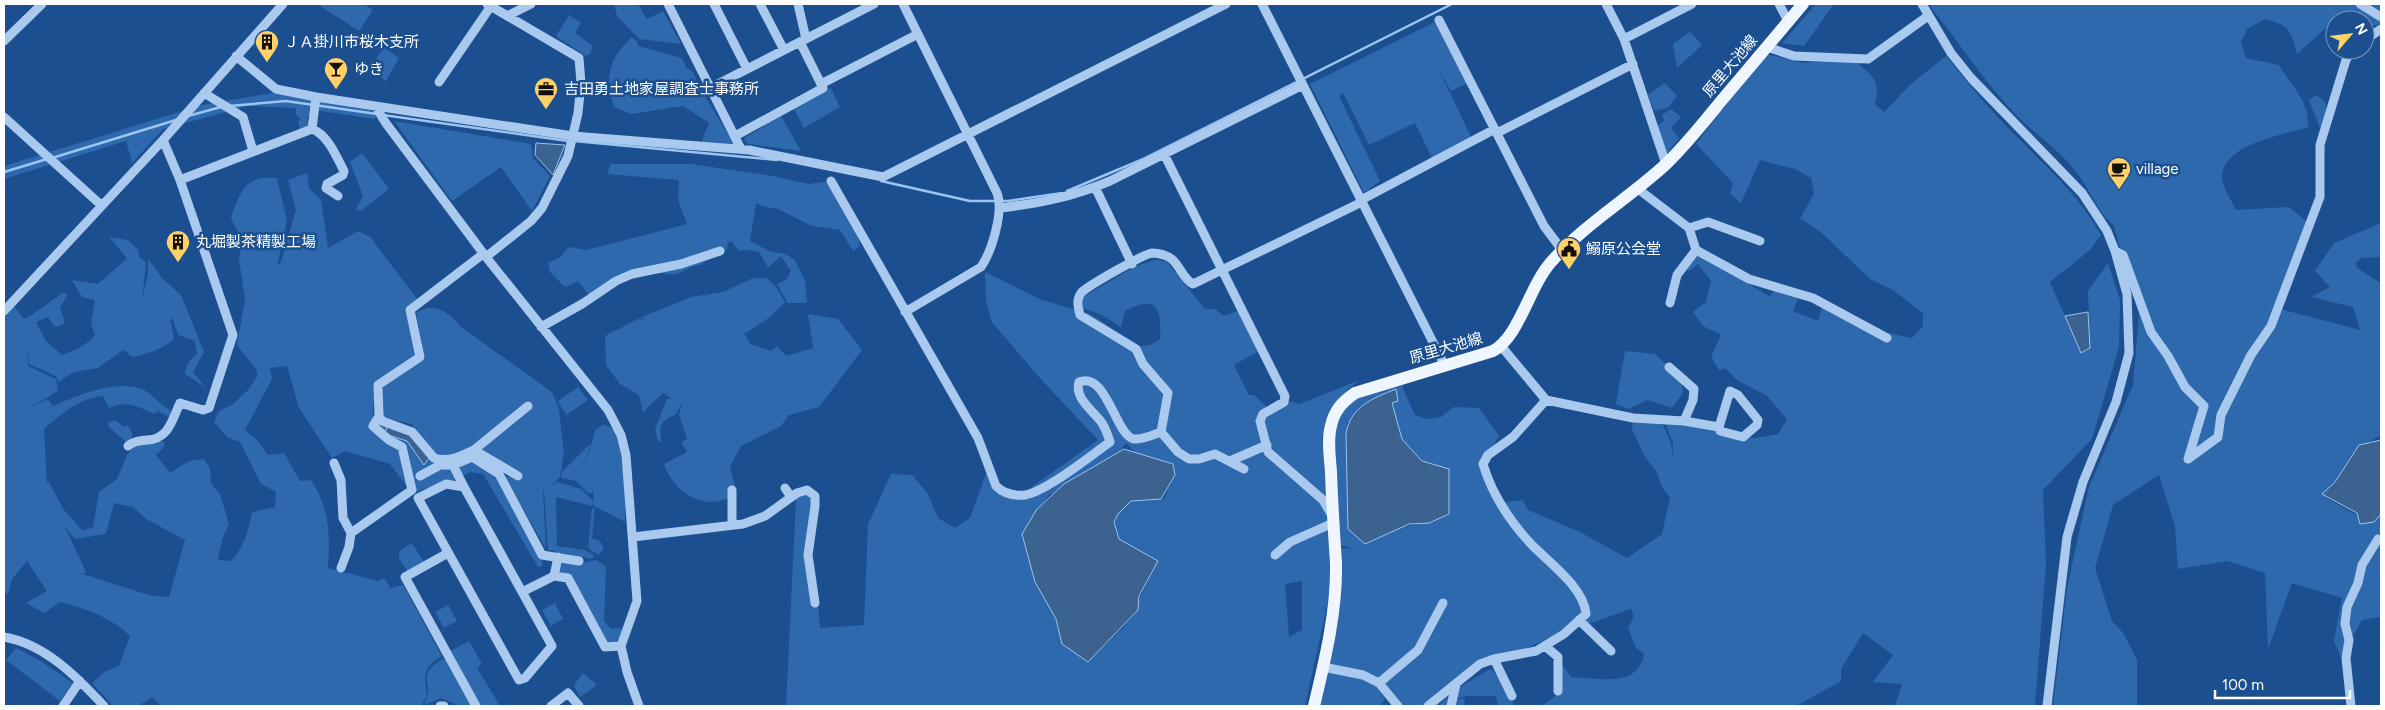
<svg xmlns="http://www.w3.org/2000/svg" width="2385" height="710" font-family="Figtree,'Noto Sans JP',sans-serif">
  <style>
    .green { fill: #2e69ad; fill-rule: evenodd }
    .water { fill: #3c6290; stroke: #9cc4f0 }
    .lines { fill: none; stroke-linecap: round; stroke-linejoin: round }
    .stream { stroke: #9cc4f0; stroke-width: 2.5 }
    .minor { stroke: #a9c9ee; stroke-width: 9 }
    .major { stroke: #f0f6ff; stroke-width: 12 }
    .labels { text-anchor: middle; stroke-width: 5; stroke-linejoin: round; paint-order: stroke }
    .poi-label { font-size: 15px; fill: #fff; stroke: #1b4f8f; text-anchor: start }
    .street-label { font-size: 15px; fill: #fff; stroke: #1b4f8f }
  </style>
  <rect width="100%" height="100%" fill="#1b4f8f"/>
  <path class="green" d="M317,4h47l9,6 -14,21z
    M614,4h24l9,15 16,-8 18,33 -42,-5 -22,-23z
    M1816,4h18l-30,42 -22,-3z
    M1932,4h449v20l-10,2 -6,-2v-4h-30v3l-9,5 -29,26c-6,-23 -8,-29 -32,-35l-18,10 -6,13 5,16 33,7c13,23 30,34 29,62 -25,8 -85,17 -86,50 0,10 10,24 14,33l53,-3 24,20 -36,81 83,22 -7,-23 -42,-10 19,-10 -15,-16 19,-28 47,-20v34l-19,1 -6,5 1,5 24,15v152l-25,14 -31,48 45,26 11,-11v109l-2,-4 -17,3 -21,37 -7,-16 8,-43 -50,-15 -24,66 -3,-76 -37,-12 -50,8 -3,-42 -16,-52 -46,30 -18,63 17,53 12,13 13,26v46h-84l14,-118 22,-101 44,-102 6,-70 -25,-89c-18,-16 -25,-38 -39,-56 -17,-21 -39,-35 -58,-54 -33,-34 -58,-74 -87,-110z
    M569,15l12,8 -6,10 18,13 -3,8 -4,2 -30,-20z
    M1439,20l29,63 -17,8 -14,-25 36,75 -41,17 -17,-35 -46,22 -26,-52 -4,3 41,85 -16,12 -54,-109z
    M1690,32l12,13 -25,23 -4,-24z
    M632,37l5,4 1,5 44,12 4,9 7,5 5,13 37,60 -34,-2 8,-20 -26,-17 -52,8 -17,-7c-9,-30 -6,-48 18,-70z
    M383,47l16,11 -13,23 -16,-11z
    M1765,54l38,9 50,-4c18,17 28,18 22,45l9,8 27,-28 35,-28c23,29 47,57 73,83 31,31 61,58 82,96l-11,15 -40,32 31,70 9,-5 -2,-56 20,-28 12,37 -1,47 -27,92 -49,51 3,74 -11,142h-140l7,-22 -29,-2 20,-27 -30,-22 -22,36v12l-45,25h-255l16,-11 5,-31 9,13c25,1 69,12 73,-24l-8,-5 -8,-20 6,-12 -3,-7 -77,27 -88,39 -3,-3 -39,34 -22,-1 -21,-27 -17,1 12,7 9,13 -5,7h-63l23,-158 12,1 -6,-3h-8l-8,-98 12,-44 62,-21 -1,6 12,26 11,4 15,-2 13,-10 25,1 20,28 -17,27 23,39 18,-2 5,10 50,21 49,27 35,-24 8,-37 -7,-8 -7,-18 -11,-14 -14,-30 2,-4h29l9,20 2,14v-14l-8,-20 19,-2 36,10 -4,3 10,-6c21,15 28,10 52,6l9,-15 -20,-23 -30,-16 -12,-12 -6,2 -8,-13 10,-22 -18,-9 -10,-14 13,-10 5,-21 -13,-17 -8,7 -6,-2 11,-15 45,24 30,19 6,-9 24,6 -7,17 25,10 5,-18 44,26 45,9 11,-12v-13l-30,-23 -23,-11 -47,-45 -23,-16 14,-24 -3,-16 -16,-9 -35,-9 -19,43 -11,-9 3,-11 -37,-39zM1392,403l10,36 16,18 23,17 -23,50 -15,3 -38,17 -18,-33v-88z
    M1665,83l12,13 -9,12 -14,3 -6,-17z
    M831,88l9,19 -36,21 -10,-19z
    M272,93l86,12 13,5 7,6 -4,3 -66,-10 3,5 -4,3 2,8 -2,3 -7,3 -2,-10 3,-2 -5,-4v-7l-48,-2 -85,23 -31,34 -6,-22 -122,38v-13l198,-61z
    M2316,95c16,8 11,21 4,33l-11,-28z
    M1671,109l10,8 -10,11 8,10 -13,16 -10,-28 8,-5 -2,-6z
    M781,116l20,35 -53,-7 -4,-6z
    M394,121l137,23 2,14 17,18 -18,35 -31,-44 -49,34z
    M362,153l27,36 -28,22 -5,-2 7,-13 -13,-34z
    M611,164h80l81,12 37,8 22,-3 24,41 5,24 -7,5 -13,-21 -28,-4 -34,-17 -12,-2 -10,-4 -6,38 19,10 16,3 10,6 10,21 2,22h-19l-11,-19 10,-5 4,-8 -10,-15 -13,12 -9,-16 -9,-2 -11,1 -8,-10 -3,2 -1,6 -18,9 -8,7c-11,0 -15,7 -25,9 -10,3 -20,-6 -30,-5 -11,1 -44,22 -55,29l-13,-17 -13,6 -15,-15 -2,-9 11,-5 10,-11 17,3 101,-26 -9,-24 1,-20 -72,-6z
    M307,173l2,15 12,12 7,48 30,-17 12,6 48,63 -13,10 14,45 -44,29 -3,43 10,-10 1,-31 42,-27 -9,-46c17,-13 34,0 45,14l91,65 7,17 5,44 -4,24 -12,11 9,-6 24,7 13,13 -1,-13 -1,4h-4l-12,-12 -15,-3 1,-6 29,-29 -9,29 11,-32 2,-10 9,-6 10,5 11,20v73l-31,-16v-3l-2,3 -36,-9 1,49 28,4 10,6 -4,3 -43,-9 -4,-59 2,-2 -3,2 3,58 -40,-71 6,-5 -41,-13 27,17 44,78v11l-4,1 -55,-93 -13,-2c-17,10 -36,13 -54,20l-11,-41 6,41 -21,-28 -45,-13 -13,7 -33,-50 -12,-42 -17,2 2,11 -27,51 11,9 12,16 16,-2 16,28 11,-1c19,28 19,55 17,88l50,13 6,-3 7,10 12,-3 39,71c-20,12 -18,18 -15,40l-6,10h-260l-9,-9 -14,9h-25l-21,-23 12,-11 15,-6 11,-30c-18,-18 -45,-28 -70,-34l-16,11 -18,-10 21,-12 -20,-30 -15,18 -4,16 -4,-4v-276l9,-10 11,14c17,-9 26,-18 40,-27l3,3 -7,13 5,15 -8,4 -3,-1 -6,-9 -12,5 10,19 16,14c13,-5 24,-9 33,-20l-4,-11 4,-24 -13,-3 -10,-17 26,4c10,-10 20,-16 29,-26l-18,-21 19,3 10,10 1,7 7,5 -4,38 6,-27v-15l14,20 19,17 23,57 -11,20 13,16 -22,-15 6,-13 7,-6 -2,-13 -17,-6 -5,-15 -3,-2 4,21c-13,11 -25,14 -41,18l-10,-7 -25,18 -24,4 -16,10 -2,-6 -27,-12 -1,-17v19l28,13 2,12 -27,16 17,-8 5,7c24,-10 64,-28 91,-16 10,5 16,16 28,21l-2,6 -12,-6 -4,3c-18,-8 -26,-14 -45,-6l-6,-12c-23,2 -42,18 -59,33l3,54 1,-2 16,29 18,20 11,-2 6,-36 18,-13 10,-24 8,-10 29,-4v6l-8,8 14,18 19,-12 15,-2 6,9 1,15 9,11 9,30 -7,16 -4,20 13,1c14,-15 17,-30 21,-49l23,-5 1,-15 -15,-8 -21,-42 -13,-5 -13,-15 5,-11 13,-6 15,-14 10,-14v-6l-20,-26 8,-46 -6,-39 3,-19 -11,-23c9,-26 14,-44 46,-40l10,43 -10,45 4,-4 15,-52 -8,-30zM383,418l29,6 25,35zM114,503l19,4 13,12 39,21 -16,57 -17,-1 -69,-22 3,-2 -21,-45 10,12 31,-5z
    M1155,260l11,1 39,48h10l9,7 13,-5 13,16 9,24 -25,14 15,30h5l13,12 11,4 -2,-11 6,-1 17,5 61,-24 -14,11 -24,47 14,127 -31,141h-519l10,-206 3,-8 8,-2 8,16 -7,70 8,-1 4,53 44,-3 4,-101 23,-50 21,1 16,19 10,24 17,10 15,-10 18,-50 6,23 14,6 18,-6 72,-51 -60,-64 -47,-55 -5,-21 -1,-28 57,28 48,14 50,32 10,-1 10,-6c2,-31 -4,-45 -35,-28l-4,16 -19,-12 -20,-7 1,-11 51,-30zM1126,443l10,10 36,11 3,11 -11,24 -33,2 -18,16 6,22 39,22 -19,39 -1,10 -16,19 -34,33 -26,-18 -28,-130 15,-19 69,-42zM1302,581v49l-13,7 -4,-53z
    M753,278h14l9,9 9,15 -15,15 -26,17 6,10 21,7 6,-5 9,10 27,-8 -5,-34 30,5 24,31 -43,57 -30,8 -8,11 -40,20 -11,20 5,20 -1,8c-26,20 -61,-1 -70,-30l23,-12 -6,-10 6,-3 -8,-24 3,-13 -6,12c-16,8 -16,9 -15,28l-3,-1 -3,-12 12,-30h5l-9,-6 -20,19 -4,-17 -19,-11 -14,-19 -1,-29 35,-18 4,4 -2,-5 49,-20 32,-5z
    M1625,351l30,3 26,25 2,14 -11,15 -25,-8 -18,9 -13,-5z
    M578,387l10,13 -22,15 -8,-14z
    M115,420l9,7 4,-2 4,8v7l-6,2 -17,-15 -1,-4z
    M592,508h3l-3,30 8,3 4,8 -6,6 -10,-7z
    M412,543l12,19 -17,9 -8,-13v-7z
    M560,556l21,4 2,3 13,-3 10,6 -2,55 7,8 11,-1 -5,19h-11l-37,-71 -12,-6z
    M555,603l8,16 -12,7 -9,-16z
    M448,605l9,16 -13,7 -9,-16z
    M469,641l13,23 -5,4 23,38h-19l-30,-55z
    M16,648l23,12 34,23 -13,18 -54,-41z
    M444,658l26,46 -2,2h-8l-19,-8 -17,7c13,-23 -12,-28 20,-47z
    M1490,669l16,11 8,26h-16l-2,-10h-31l-12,4 12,-2 -1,8h-15l3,-6 -6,6h-8l17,-16z
    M583,673l14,12 -17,12 -6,-12z"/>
  <path class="water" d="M536,143l29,2 -12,30 -18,-20z
    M2088,312l2,36 -9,5 -16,-37z
    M1396,389l2,12 -6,2 10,36 8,9 12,13 27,8v45l-20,9 -20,1 -44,20 -17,-15 -2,-95c4,-27 27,-36 50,-45z
    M387,426l24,9 18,23 -5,7 -17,-24 -22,-7z
    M2381,440v74l-7,8 -14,2 -3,-11 -35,-19 13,-12 24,-37z
    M1124,449l49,15 2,11 -14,24 -30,2 -13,13 -4,8 5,17 39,22 -19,35 -1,14 -50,52 -26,-18 -6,-25 -21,-37 -13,-48 15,-25 27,-25z"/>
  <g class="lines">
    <path class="stream" d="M229,106l57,-5 91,13
      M383,115l185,26
      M188,116l33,-9
      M574,141l203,19
      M52,158l124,-38
      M4,172l43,-13
      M881,181l89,20h38l54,-8
      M1067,191l74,-31 311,-156"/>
    <path class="minor" d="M668,4l73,145
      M714,4l33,65
      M760,4l24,46
      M798,4l8,35
      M903,4l94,189c7,18 -5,58 -16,74l-76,45
      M1262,4l183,362
      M1606,4l18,35 42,125
      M1779,4l9,17
      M1922,4l29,49 20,25 111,115 25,38 8,20 12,43 2,59 -13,49 -33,80 -16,55 -20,169
      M2360,4l21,13
      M507,16l24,-12
      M1439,20l105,206 18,24
      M1624,39l68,-35
      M2365,40l16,-11
      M4,41l38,-37
      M1767,47l27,9 74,3 60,-43
      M236,56l40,33 40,8 257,39 176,14 134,27 343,-173
      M439,82l52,-76
      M821,84l97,-50
      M710,88l164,-84
      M204,93l39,24 10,34
      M376,107l9,15 101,135 122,153 13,25 5,20 11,146 -16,45 6,26 12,34
      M4,117l97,88
      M312,129c16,6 24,27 32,42l-1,4 -16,9 -1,4 12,8
      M1497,133l136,-69
      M735,136l88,-48 -23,-46
      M1164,154l121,242 -1,6 -21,12 -3,7 8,31 55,48 8,14
      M180,180l132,-51 4,-32
      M831,181l147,257 18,48c8,8 18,10 29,9 22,-4 65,-39 85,-53 -2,-6 -4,-13 -8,-19 -8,-12 -28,-24 -23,-41 28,-11 36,53 55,57 8,1 19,-4 27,-7
      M1095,187l37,77
      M1638,189l51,39 7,22 53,29 64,19 74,40
      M1361,200l134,-71
      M1000,208c41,-5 72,-11 110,-27l193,-96
      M1689,228l19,-6 52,19
      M2115,251l8,4 28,77 17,24 17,31 19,19 -16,53
      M483,254l-73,56 10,47 -42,28 1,31 3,5 30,11 22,26c15,4 25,-1 40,-8l44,26
      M486,257l45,-36 11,-13 26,-52 10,-43 3,-30 -2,-25 -92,-54
      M1670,303l7,-28 19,-25
      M4,311l159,-171 120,-136
      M541,327l41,-23 34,-23 16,-7 49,-10 39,-13
      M1501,346l45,54 87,18 51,3 35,6 1,4 23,6 14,-12 1,-5 -20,-25 -8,-4 -11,36
      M1669,367l25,22 -1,11 -9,21
      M128,446c6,-5 11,-5 19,-6 22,-1 25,-20 33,-37l23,7 6,-2 24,-73 -53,-155 -17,-40
      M474,450l54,-44
      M2188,459l30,-22 3,-22 30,-60 20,-29 49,-129v-52l26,-85 6,-10
      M1230,461l37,-16
      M334,463l7,17 2,38 8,15 -2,14 -8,21
      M453,465l11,22
      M1244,469l-29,-15 -16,5h-10l-11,-7 -17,-20 7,-39 -25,-29 -7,-15 -56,-34c-2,-8 -4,-15 1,-22 6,-7 63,-39 71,-40 3,0 9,1 12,2 15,4 16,22 29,29l169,-82
      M420,476l20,-11h13l19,-8 27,17 43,81 37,6
      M446,484l18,3 88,159 -27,32 -6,2 -101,-182z
      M785,488l6,9
      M732,490v35
      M351,533l61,-43 -10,-43 -13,-7 -16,-14 6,-10
      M633,537l110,-13 22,-8 32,-23 10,-3 8,6v10l-7,49 7,48
      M448,553l-43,24 71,129
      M1275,555l15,-13 43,-19
      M554,576l4,-19
      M522,592l32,-16 14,2 37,69 16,-1
      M1579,620l32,31
      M4,637c41,7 73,40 100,69
      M1545,646l13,11v34
      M1494,659l18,37
      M1323,667l40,8 16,8 19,23
      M1379,683l39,-33 25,-47
      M63,706l17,-25
      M440,706h4
      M551,706l17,-13 11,13
      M1428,706l52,-42 14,-5 42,-8 28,-17 22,-20c-2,-26 -36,-51 -53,-68 -22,-23 -41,-52 -50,-82l5,-9 25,-18 33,-37
      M1451,706l5,-22
      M2351,706l-5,-48 3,-18 -4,-16 2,-17 11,-24 4,-18 16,-26"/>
    <path class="major" d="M1314,706c11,-46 23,-95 22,-143 -2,-30 -4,-61 -5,-91 -1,-15 -4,-32 0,-46 3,-15 11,-24 24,-33l138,-42c27,-15 36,-65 59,-90 33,-37 77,-63 113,-96 21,-20 39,-43 57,-65 27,-32 54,-64 81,-96"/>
  </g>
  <defs>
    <g id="building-pin" transform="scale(1.25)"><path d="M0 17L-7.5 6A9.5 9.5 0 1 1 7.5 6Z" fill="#ffd166" stroke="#1b4f8f"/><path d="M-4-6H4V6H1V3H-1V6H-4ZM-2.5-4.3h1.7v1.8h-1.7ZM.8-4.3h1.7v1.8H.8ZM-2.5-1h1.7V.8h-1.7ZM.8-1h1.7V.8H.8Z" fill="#111"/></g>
    <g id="bar-pin" transform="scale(1.25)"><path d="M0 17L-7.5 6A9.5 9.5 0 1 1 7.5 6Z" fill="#ffd166" stroke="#1b4f8f"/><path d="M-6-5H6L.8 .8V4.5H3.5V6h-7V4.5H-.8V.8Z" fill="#111"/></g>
    <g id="office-pin" transform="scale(1.25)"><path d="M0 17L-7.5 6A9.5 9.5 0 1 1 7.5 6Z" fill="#ffd166" stroke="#1b4f8f"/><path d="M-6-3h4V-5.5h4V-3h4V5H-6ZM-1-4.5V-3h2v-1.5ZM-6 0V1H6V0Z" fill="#111"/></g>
    <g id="cafe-pin" transform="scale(1.25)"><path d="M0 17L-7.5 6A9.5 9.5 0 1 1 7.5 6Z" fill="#ffd166" stroke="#1b4f8f"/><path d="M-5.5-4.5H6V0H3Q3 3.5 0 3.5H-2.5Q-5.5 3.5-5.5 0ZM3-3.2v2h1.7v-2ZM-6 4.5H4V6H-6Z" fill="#111"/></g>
    <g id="civic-pin" transform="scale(1.25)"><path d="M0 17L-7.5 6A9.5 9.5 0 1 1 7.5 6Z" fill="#ffd166" stroke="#1b4f8f"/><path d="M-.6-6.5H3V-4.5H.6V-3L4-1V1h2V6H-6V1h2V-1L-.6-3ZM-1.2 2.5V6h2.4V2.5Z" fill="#111"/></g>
  </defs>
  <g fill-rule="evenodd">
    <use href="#building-pin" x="267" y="42"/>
    <use href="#bar-pin" x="336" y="69"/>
    <use href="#office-pin" x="546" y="89"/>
    <use href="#cafe-pin" x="2119" y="169"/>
    <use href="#building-pin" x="178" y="242"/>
    <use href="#civic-pin" x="1569" y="249"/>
  </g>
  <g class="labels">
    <g class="poi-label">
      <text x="284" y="47">ＪＡ掛川市桜木支所</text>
      <text x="354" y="74">ゆき</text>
      <text x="564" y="94">吉田勇土地家屋調査士事務所</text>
      <text x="2136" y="174">village</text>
      <text x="196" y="247">丸堀製茶精製工場</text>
      <text x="1586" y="254">鰯原公会堂</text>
    </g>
    <g class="street-label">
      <text transform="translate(1730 66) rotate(-50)" y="5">原里大池線</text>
      <text transform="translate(1446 348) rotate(-16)" y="5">原里大池線</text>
    </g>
  </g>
  <rect width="2385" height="710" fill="none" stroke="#ffffff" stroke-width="10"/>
  <g transform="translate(2350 35) rotate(62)"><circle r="24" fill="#1b4f8f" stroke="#7695bc"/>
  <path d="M0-4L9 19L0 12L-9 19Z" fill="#ffd166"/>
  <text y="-8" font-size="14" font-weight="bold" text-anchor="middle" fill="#ffffff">N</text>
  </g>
  <path d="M2215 690v8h135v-8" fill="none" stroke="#ffffff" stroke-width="2.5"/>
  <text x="2222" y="690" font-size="15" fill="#ffffff" stroke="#1b4f8f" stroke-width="4" paint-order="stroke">100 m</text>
</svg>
